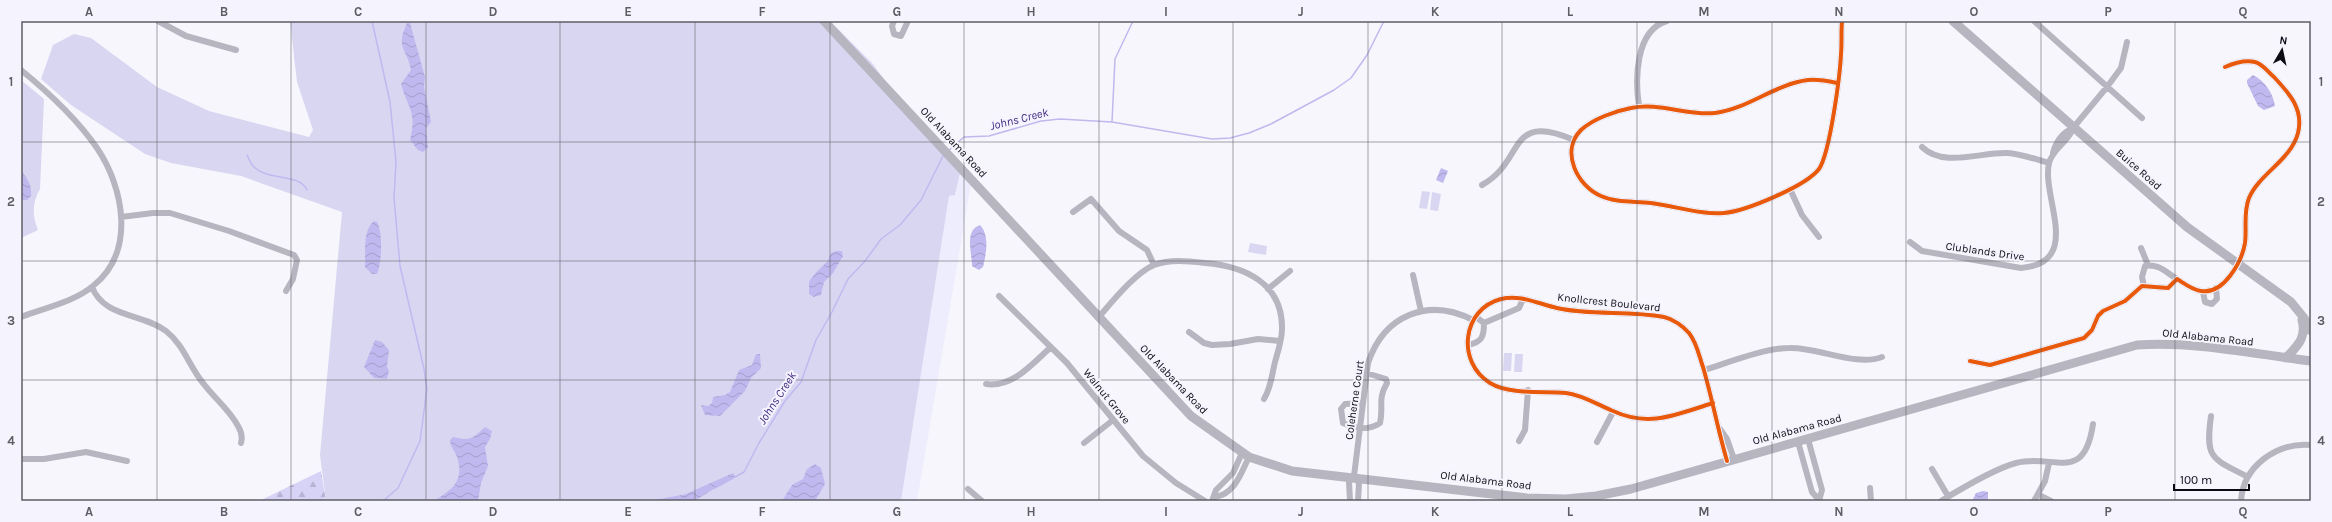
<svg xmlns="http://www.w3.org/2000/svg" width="2332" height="522" font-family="Karla,sans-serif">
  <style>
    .built { fill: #eeedfd }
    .grass { fill: #d9d6f2 }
    .forest { fill: url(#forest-firs) }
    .water { fill: url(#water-waves) }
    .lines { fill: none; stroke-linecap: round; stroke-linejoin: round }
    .stream { stroke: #c0b9ef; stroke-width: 1.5 }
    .street { stroke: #b6b5c0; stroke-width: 6 }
    .secondary { stroke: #b6b5c0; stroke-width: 9 }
    .cycleway-casing { stroke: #f5f4fe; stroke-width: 6 }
    .cycleway { stroke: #e8590c; stroke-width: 4 }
    .grid { fill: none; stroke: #5e5d65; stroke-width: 1; stroke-opacity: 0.55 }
    .labels { text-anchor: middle; stroke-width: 4; stroke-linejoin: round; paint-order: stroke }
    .street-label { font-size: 11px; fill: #0c0b13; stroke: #f5f4fe }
    .water-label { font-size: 12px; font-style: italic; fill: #402a80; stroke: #f5f4fe }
    .neatline { fill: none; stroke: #5e5d65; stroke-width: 1.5 }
    .grid-label { font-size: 13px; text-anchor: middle; font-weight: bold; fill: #5e5d65 }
  </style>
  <defs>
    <pattern id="forest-firs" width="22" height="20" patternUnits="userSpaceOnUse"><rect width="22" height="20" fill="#d7d3f7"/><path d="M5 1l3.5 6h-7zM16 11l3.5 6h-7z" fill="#b7b4d3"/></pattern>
    <pattern id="water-waves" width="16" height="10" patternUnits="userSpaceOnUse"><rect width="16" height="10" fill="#c0b9ef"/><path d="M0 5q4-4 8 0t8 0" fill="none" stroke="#a49ecc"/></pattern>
  </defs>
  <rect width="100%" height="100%" fill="#f7f6fc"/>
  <path class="built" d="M959,164l13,14 -55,323h-16l48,-305 7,-2z"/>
  <path class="grass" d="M290,21h540l42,42 49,65 41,36 -7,31 -6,1 -48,305h-575l-6,-46 22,-243 -101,-36 -70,-13 -26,-9 -74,-49 -30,-26 12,-34 21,-11 17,4 66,49 52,24 100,26 4,-7 -16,-48z
    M21,80l23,19 -4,90c-8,14 -8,26 -2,41l-17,8z
    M1422,191l8,1 -3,17 -8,-1z
    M1432,192l9,2 -3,17 -8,-1z
    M1250,243l17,3 -1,9 -18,-3z
    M1504,353h8l-1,18h-8z
    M1515,354h8l-1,18h-8z"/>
  <path class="forest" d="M321,471l5,30h-67z"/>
  <path class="water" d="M407,23h3l15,54 -1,10 7,35 -5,6 2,19 -5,5 -5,-2 -8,-10c7,-29 -2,-31 -9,-56l10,-14c-4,-22 -16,-21 -4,-47z
    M2253,75c12,6 20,18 22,31l-11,4 -6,-4 -11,-23v-3z
    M1441,168l7,3 -5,12 -7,-3z
    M21,171c7,8 11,14 10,25l-4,4h-6z
    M374,221l3,1c6,10 5,41 0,52h-5l-7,-7c1,-15 -3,-36 9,-46z
    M980,225c10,10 6,30 3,42l-4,3 -7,-4c0,-13 -8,-36 8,-41z
    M836,251h6l1,5 -10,17 -9,9 -3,13 -7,2 -5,-3v-12c4,-7 12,-15 18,-20 2,-2 2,-6 4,-9z
    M375,340l7,2 7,8 -2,17 2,4 -2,8 -13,-1 -10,-11z
    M756,354h4l1,14 -10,10 -6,13 -25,25 -15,-1 -4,-10 7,1 4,-3 1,-6 12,-2 5,-3 9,-22 13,-5z
    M485,427l7,4 -2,8 -5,8 3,19 -7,17 -3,18h-44c17,-11 31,-19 23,-44 -2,-6 -7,-10 -7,-17l3,-3c19,4 18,2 32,-10z
    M815,464l6,4 4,16 -10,17h-33l10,-16 11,-6 4,-10z
    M733,473l2,3 -41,25h-44l36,-7z
    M1983,491l5,1v9h-16l4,-8z"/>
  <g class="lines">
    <path class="stream" d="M372,21l18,81 6,60 -2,36 6,68 24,103 3,20 -7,52 -22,47 -15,13
      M1112,122l3,-63 18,-38
      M948,151l16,-14 25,-1 52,-15 19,-2 52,3 100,17 18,-1 19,-5 22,-9 63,-34 17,-12 16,-23 17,-34
      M247,155c2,3 3,8 6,11 13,15 47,7 54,24
      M715,488l29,-16 15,-29 26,-42 16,-19 15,-42 16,-28 16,-33 17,-18 16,-22 19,-14 21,-25 23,-46"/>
    <path class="street" d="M158,21l28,15 50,14
      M894,21l-2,5 2,8 7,2 7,-15
      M2034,21l108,97
      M21,70c27,22 56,49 76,78 27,40 39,104 -4,138 -19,16 -49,22 -72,31
      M1837,83c-9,-2 -19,-4 -29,-3 -33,4 -60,29 -93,33 -28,3 -56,-11 -84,-5 -16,3 -38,11 -50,22 -21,21 -4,56 20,66 15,7 34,5 50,7 24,3 50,12 73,10 22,-2 82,-27 95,-44 11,-16 21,-94 22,-115 1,-11 0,-22 1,-33
      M1639,106c-4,-26 -4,-76 28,-85
      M1922,147c22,21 58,5 85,6 14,1 29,6 42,10
      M2053,153c3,-12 9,-20 20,-25
      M1482,185c44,-24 24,-74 92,-45
      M1790,189l12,26 17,22
      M1073,212l18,-13 28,32 28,19 7,15
      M121,217l32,-4h17l59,18 65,24 3,5 -4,19 -7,12
      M1910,242l12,9 99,17c63,-5 20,-71 28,-105 4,-15 20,-21 24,-35l34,-41 14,-19 6,-26
      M2141,248l7,17
      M1413,275l8,36
      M2144,286l-2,-9 3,-11c13,-3 22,7 32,13
      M92,287c12,31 51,26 74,44 18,14 23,35 37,52 11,15 26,26 35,43 3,5 5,10 3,17
      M1268,289l22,-18
      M2203,292l2,10 7,2 5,-5 -1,-11
      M999,296l68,67 76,93 33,27 29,18
      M1098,318c14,-16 37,-45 56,-53 16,-6 34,-4 51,-2 39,3 78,20 77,66 0,11 -4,22 -7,33 -3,12 -4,26 -11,37
      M1484,323l35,-15 4,-9
      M1189,332l15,11 8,2 18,-1 28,-5 22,2
      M1468,345c14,-3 16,-8 16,-22l-8,-6
      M1970,361l20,4 94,-27 8,-8 6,-14 5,-5 22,-10 17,-15 26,2 9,-9c8,5 15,11 24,12 23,4 41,-30 44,-48 2,-15 -2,-30 4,-45 10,-24 42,-38 49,-65 6,-24 -9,-40 -24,-56 -6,-5 -11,-13 -19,-15 -9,-2 -21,1 -30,5
      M1704,370c23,-7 61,-22 85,-22 29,-1 67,19 93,9
      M986,384c27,4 47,-21 65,-37
      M1363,403l-18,1 -4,5 2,14c13,6 25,8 37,0 4,-17 -3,-23 7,-40l-1,-4 -20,-6
      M1713,403c-36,11 -63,25 -100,8 -15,-6 -30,-16 -47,-18 -23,-2 -56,2 -76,-10 -34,-21 -28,-74 11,-84 19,-5 38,5 56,9 35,8 72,2 107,9 9,2 19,9 25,16 8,10 10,23 14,34 9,31 15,63 24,94
      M2211,416c-6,44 1,42 37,61
      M1720,429l7,10 7,20
      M1808,439l14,51 -3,11
      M1519,441l6,-11 3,-40
      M1597,442l16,-30
      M1798,442l14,50 7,8
      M1084,443l29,-23
      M21,459h23l42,-7 41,9
      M1932,469l16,27
      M1354,476l14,-113c16,-48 60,-66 105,-43
      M1355,477l4,6 -1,18
      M1870,488l1,13
      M968,489l14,12
      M2039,495l12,6
      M1215,497c20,-3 26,-24 34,-40
      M1212,501l4,-11 17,-17 9,-20
      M1350,501l-1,-19 5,-6
      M1941,501c18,-11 56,-33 75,-38 38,-10 68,22 77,-39
      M2034,501l11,-20 4,-18
      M2241,501c2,-35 36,-59 70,-56"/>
    <path class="secondary" d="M824,21l367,395 58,41 43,14 235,27 39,1 30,-3 35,-7 506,-144c58,-4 117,9 174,16
      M1953,21l234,206 104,75 13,16 7,13
      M2286,358c11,-12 21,-20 16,-38"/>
    <g class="cycleway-casing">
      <path id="cycleway" d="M1837,83c-9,-2 -19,-4 -29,-3 -33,4 -60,29 -93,33 -28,3 -56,-11 -84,-5 -16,3 -38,11 -50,22 -21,21 -4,56 20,66 15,7 34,5 50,7 24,3 50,12 73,10 22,-2 82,-27 95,-44 11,-16 21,-94 22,-115 1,-11 0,-22 1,-33
        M1970,361l20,4 94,-27 8,-8 6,-14 5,-5 22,-10 17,-15 26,2 9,-9c8,5 15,11 24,12 23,4 41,-30 44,-48 2,-15 -2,-30 4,-45 10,-24 42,-38 49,-65 6,-24 -9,-40 -24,-56 -6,-5 -11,-13 -19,-15 -9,-2 -21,1 -30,5
        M1713,403c-36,11 -63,25 -100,8 -15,-6 -30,-16 -47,-18 -23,-2 -56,2 -76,-10 -34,-21 -28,-74 11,-84 19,-5 38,5 56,9 35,8 72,2 107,9 9,2 19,9 25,16 8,10 10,23 14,34 9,31 15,63 24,94"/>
    </g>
    <use href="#cycleway" class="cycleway"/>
  </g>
  <path class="grid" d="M157,21v480M291,21v480M426,21v480M560,21v480M695,21v480M830,21v480M964,21v480M1099,21v480M1233,21v480M1368,21v480M1502,21v480M1637,21v480M1772,21v480M1906,21v480M2041,21v480M2175,21v480M21,142h2290M21,261h2290M21,380h2290"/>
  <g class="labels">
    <g class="street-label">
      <text transform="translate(954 142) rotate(47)" y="4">Old Alabama Road</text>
      <text transform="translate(2139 169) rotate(41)" y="4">Buice Road</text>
      <text transform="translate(1985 251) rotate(8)" y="4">Clublands Drive</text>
      <text transform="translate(1609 302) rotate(6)" y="4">Knollcrest Boulevard</text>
      <text transform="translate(2208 337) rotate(6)" y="4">Old Alabama Road</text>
      <text transform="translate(1174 379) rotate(46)" y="4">Old Alabama Road</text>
      <text transform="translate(1107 396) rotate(51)" y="4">Walnut Grove</text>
      <text transform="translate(1354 400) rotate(-82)" y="4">Coleherne Court</text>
      <text transform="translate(1797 429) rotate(-15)" y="4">Old Alabama Road</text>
      <text transform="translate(1486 480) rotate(7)" y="4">Old Alabama Road</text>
    </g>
    <g class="water-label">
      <text transform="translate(1019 119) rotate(-14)" y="4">Johns Creek</text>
      <text transform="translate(777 398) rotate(-57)" y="4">Johns Creek</text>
    </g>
  </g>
  <rect width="2332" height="522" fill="none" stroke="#f5f4fe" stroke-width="44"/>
  <g transform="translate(2282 50) rotate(9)" stroke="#f5f4fe" stroke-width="3" paint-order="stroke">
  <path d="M0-3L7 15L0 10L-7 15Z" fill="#0c0b13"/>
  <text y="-6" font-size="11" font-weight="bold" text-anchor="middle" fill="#0c0b13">N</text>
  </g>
  <path d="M2174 484v6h75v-6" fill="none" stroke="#0c0b13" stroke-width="2"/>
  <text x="2180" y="484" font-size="12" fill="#0c0b13" stroke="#f5f4fe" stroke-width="3" paint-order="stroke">100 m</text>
  <rect x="22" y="22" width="2288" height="478" class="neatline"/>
  <g class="grid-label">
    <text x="89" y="16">A</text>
    <text x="224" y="16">B</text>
    <text x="358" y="16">C</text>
    <text x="493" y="16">D</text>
    <text x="628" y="16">E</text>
    <text x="762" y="16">F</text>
    <text x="897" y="16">G</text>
    <text x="1031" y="16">H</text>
    <text x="1166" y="16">I</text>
    <text x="1301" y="16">J</text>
    <text x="1435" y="16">K</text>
    <text x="1570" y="16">L</text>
    <text x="1704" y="16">M</text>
    <text x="1839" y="16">N</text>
    <text x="1974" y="16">O</text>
    <text x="2108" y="16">P</text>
    <text x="2243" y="16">Q</text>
    <text x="11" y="86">1</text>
    <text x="2321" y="86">1</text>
    <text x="11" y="206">2</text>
    <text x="2321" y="206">2</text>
    <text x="11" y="325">3</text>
    <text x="2321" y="325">3</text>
    <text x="11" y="445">4</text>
    <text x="2321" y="445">4</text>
    <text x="89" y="516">A</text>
    <text x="224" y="516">B</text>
    <text x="358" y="516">C</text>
    <text x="493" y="516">D</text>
    <text x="628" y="516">E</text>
    <text x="762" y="516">F</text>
    <text x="897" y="516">G</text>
    <text x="1031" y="516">H</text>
    <text x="1166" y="516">I</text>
    <text x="1301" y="516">J</text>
    <text x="1435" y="516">K</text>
    <text x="1570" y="516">L</text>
    <text x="1704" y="516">M</text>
    <text x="1839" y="516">N</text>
    <text x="1974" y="516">O</text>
    <text x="2108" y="516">P</text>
    <text x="2243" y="516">Q</text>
  </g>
</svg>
